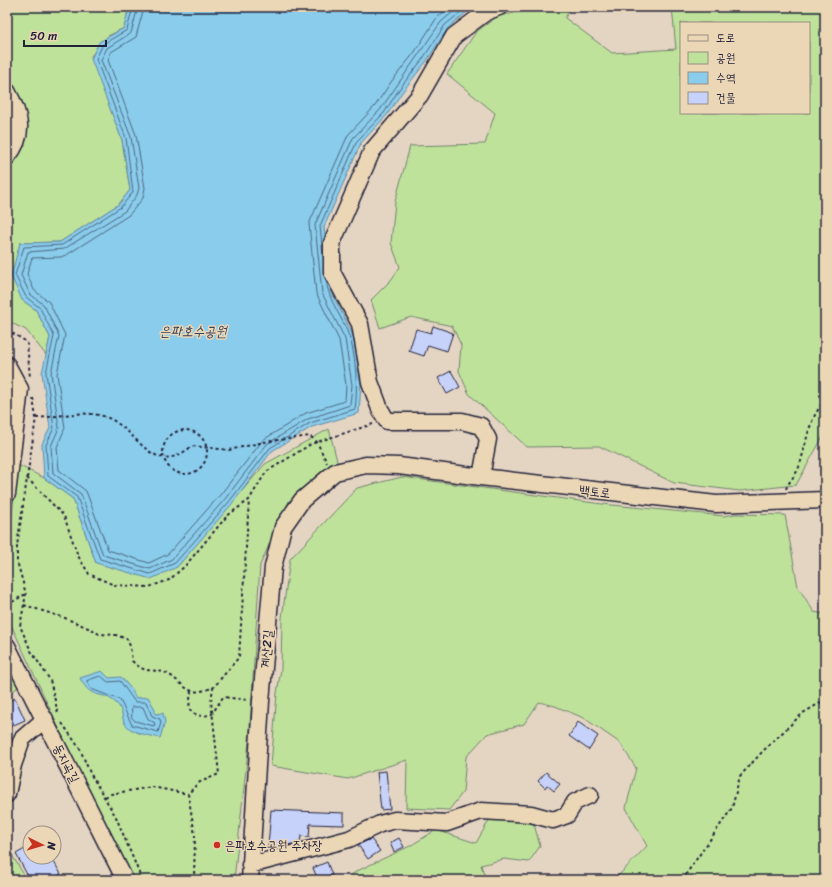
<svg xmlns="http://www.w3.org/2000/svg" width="832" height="887" font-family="Sriracha,'Poor Story',sans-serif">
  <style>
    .green { fill: #bfe29b; stroke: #70826b; fill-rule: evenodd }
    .water { fill: #8acceb; stroke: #6088a5 }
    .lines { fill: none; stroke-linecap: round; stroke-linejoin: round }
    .shore { stroke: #4c6681; stroke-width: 1 }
    .building { fill: #c7d2fa; stroke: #22223b }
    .minor-casing { stroke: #22223b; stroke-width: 19 }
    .path { stroke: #22223b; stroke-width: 2; stroke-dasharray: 3 3; stroke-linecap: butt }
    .minor { stroke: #ebd6b5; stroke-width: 16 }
    .poi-dot { fill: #c8321e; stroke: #ebd6b5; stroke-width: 1.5 }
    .labels { text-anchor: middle; stroke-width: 3; stroke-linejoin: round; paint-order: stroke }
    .street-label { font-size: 13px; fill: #22223b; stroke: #ebd6b5 }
    .poi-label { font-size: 13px; fill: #22223b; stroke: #ebd6b5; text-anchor: start }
    .water-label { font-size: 14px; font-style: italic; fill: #37445e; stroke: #ebd6b5 }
  </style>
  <rect width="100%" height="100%" fill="#e4d5c3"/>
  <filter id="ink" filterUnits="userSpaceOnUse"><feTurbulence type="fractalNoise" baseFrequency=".025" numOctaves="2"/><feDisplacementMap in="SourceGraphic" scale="8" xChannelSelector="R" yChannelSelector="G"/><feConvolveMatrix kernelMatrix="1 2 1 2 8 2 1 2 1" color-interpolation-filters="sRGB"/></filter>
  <g filter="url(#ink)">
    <path class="green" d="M7,7h122l-5,21 -16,8 -17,20 31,84 8,50 -11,14 -59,38 -40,1 2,57 14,10 14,27 -4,18 -20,-25 -19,-9z
      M548,7h23l-6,11 47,35 64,-4 -4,-42h153v426l-29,52 -56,6 -66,-8 -75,-37 -72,1 -58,-53 -10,-23 2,-26 -9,-19 -41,-9 -31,11 -9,-28 20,-20 9,-13 -9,-24 4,-41 15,-56 75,-2 10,-31 -48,-39 29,-42 22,-16zM681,23h128v90h-128z
      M329,429l9,36 -49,36 -29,64 -11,176 -15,139h-105l-122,-264v-60l11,-91 26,13 29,21 23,64 81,4 88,-103z
      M402,477l200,27 122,12 11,-2 50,1 13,72 16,25 11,2v266h-228l21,-4 29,-30 -21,-38 10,-40 -16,-25 -36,-25 -29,-12 -16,-4 -15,22 -37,10 -21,23 -3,35 -14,18 -43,-2 1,-48 -59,19 -77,-13 6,-73 4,-24 1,-51 8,-59 67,-71z
      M7,660l13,26 -13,9z
      M491,817l43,7 6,22 -11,16 -25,-3 -23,6 5,15h-142l13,-9 53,-25 26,-16 40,13z
      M12,855l15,25h-20v-22z"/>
    <path class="water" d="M129,7h344l-25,21 -22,34 -23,29 -16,24 -26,28 -37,84 7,64 22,44 8,49 -2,29 -47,14 -40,24 -40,53 -55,63 -26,12 -55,-16 -23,-64 -29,-21 -2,-34 8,-16 -8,-55 8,-36 -14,-27 -14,-10 -11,-24 9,-33 40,-1 59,-38 11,-14 -8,-50 -31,-81 8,-17 25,-14z
      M102,671l7,7 12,-1 11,13 4,8 12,-1 7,12v5l8,-1 2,9 -5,16c-12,-3 -34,-5 -37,-19 -1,-5 -2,-12 -7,-16 -15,-14 -24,-1 -36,-25z"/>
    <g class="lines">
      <path class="shore" d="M133,7l-6,23 -24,14 -7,15 30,79 7,54 -12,15 -59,38 -38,2 -9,28 11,22 14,11 14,28 -8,37 8,55 -8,17 2,31 29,21 23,62 50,15 25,-11 54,-61 41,-54 40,-25 45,-14c3,-18 1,-56 -6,-73 -7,-20 -21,-35 -23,-57
        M138,7l-7,26 -24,15 -6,12 30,77 8,51 -2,7 -12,16 -61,38 -36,3 -7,23 9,19 14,11 15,31 -8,37 8,55 -8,18 2,27 28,21 22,61 47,14 22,-10 53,-60 42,-55 41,-25 42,-14 2,-20 -7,-46 -23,-46 -7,-68 38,-87 27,-28 61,-88 18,-15
        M144,7l-8,30 -25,15 -3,8 28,75 9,53 -2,10 -14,17 -61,39 -7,3 -29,1 -5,16 7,16 15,12 16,33 -8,39 8,54 -8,19 2,23 27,21 22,59 41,13 19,-9 52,-59 43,-55 43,-27 39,-12 1,-16 -7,-45 -23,-47 -7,-69 39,-89 27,-29 16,-24 23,-29 22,-34 13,-12
        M323,256l-3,-30 37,-85 27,-28 16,-25 22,-28 23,-35 22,-18
        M101,676l7,6 12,-1 15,21h11l6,14 8,3 1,4 -3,9 -26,-7 -12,-25 -29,-11 -4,-8z
        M132,707h11l5,12 7,4 -1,3 -19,-5 -3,-3z"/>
    </g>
    <path class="building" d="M433,326l20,7 -6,18 -19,-6 -4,11 -15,-5 7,-22 15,4z
      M451,371l9,16 -13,7 -9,-16z
      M15,698l10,22 -18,8v-26z
      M578,722l20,14 -9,14 -20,-14z
      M386,771l4,38 -9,1 -4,-38z
      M546,772l14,12 -6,7 -7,-6 -2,3 -7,-7z
      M271,810l73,3v12l-34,-1 -1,13 -8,-1 -1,6 -20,5 -12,-1z
      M399,838l5,9 -10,5 -4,-9z
      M371,839l9,12 -12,8 -10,-14z
      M30,846v11h21l10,17 -11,6h-20l-14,-26z
      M327,862l5,13 -14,5 -5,-12z"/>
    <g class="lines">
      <g class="minor-casing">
        <path id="minor" d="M7,91c13,23 19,44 0,66
          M7,365l13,24 -13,105
          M481,477l7,-38 -7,-13 -19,-5h-75l-7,-12 -10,-27 -10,-58 -28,-52v-29l40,-92 48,-56 34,-59 32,-24 13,-5
          M7,646l118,234
          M7,794l6,-29 9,-26 23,-20
          M250,865l99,-26 31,-15 15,-4 52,3 34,-12 50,3 22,6 14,-5 8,-13 15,-7
          M250,880l11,-179 12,-134 10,-40 19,-27 33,-28 31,-7 33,1 82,11 235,27 109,-4"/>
      </g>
      <path class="path" d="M7,330l20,12 3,36
        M33,398l3,20 -19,128v15l9,33 -6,32 11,25 19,29 8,33
        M36,418c23,-1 44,-8 67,-2 36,11 47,65 89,30l37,4 35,-8 46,-6 7,6 10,21
        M163 452a22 22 0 1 1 44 0a22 22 0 1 1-44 0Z
        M27,478l37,38 14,40 11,18 25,11 35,2 20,-7 16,-14 42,-50 22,-16 17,-28 45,-28 62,-20
        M786,489c3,-8 10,-14 13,-22 8,-23 8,-47 26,-66
        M7,605l19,-11
        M24,605l41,13 28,12 6,4 17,1 11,4 3,7 2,15c15,13 14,7 31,11 11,3 21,17 29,19 6,2 15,-2 21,-3
        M191,691l-2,17c6,9 14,9 23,6l11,-17 25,3
        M62,723l18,26 10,24 26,44 26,63
        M105,797l6,-3 41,-7 36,7
        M194,880l1,-45 -7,-41 10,-11 21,-9 -8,-73 2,-13 26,-31 10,-157
        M682,880l50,-72 8,-32 23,-25 40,-38 22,-13"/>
      <use href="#minor" class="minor"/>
    </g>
  </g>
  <circle class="poi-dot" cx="217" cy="845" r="4"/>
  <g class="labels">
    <g class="street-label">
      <text transform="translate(595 491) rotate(7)" y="5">백토로</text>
      <text transform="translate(266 649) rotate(-85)" y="5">계산2길</text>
      <text transform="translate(67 763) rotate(63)" y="5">동지곡길</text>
    </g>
    <g class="poi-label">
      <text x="225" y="850">은파호수공원 주차장</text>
    </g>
    <g class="water-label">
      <text x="193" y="336">은파호수공원</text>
    </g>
  </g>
  <rect width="832" height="887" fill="none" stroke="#ebd6b5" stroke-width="24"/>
  <rect x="12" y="12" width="808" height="863" fill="none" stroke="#22223b" stroke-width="1.5" filter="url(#ink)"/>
  <rect x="680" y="22" width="130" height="92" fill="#ebd6b5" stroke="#9b8e84"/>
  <rect x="688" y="35" width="20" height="6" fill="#ebd6b5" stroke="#9b8e84"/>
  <text x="716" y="42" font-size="12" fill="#22223b">도로</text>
  <rect x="688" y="52" width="20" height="12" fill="#bfe29b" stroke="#9b8e84"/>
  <text x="716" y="62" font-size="12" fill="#22223b">공원</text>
  <rect x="688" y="72" width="20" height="12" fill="#8acceb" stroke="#9b8e84"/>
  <text x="716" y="82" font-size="12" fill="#22223b">수역</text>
  <rect x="688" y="92" width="20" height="12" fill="#c7d2fa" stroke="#9b8e84"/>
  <text x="716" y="102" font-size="12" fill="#22223b">건물</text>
  <g transform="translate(42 845) rotate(95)"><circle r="19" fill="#ebd6b5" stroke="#9b8e84"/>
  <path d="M0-3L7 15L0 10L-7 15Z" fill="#c8321e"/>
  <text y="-6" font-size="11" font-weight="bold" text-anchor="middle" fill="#22223b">N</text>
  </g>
  <path d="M24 40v6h82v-6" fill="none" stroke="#22223b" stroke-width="2"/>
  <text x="30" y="40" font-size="12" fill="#22223b" stroke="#ebd6b5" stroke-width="3" paint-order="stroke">50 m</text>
</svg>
